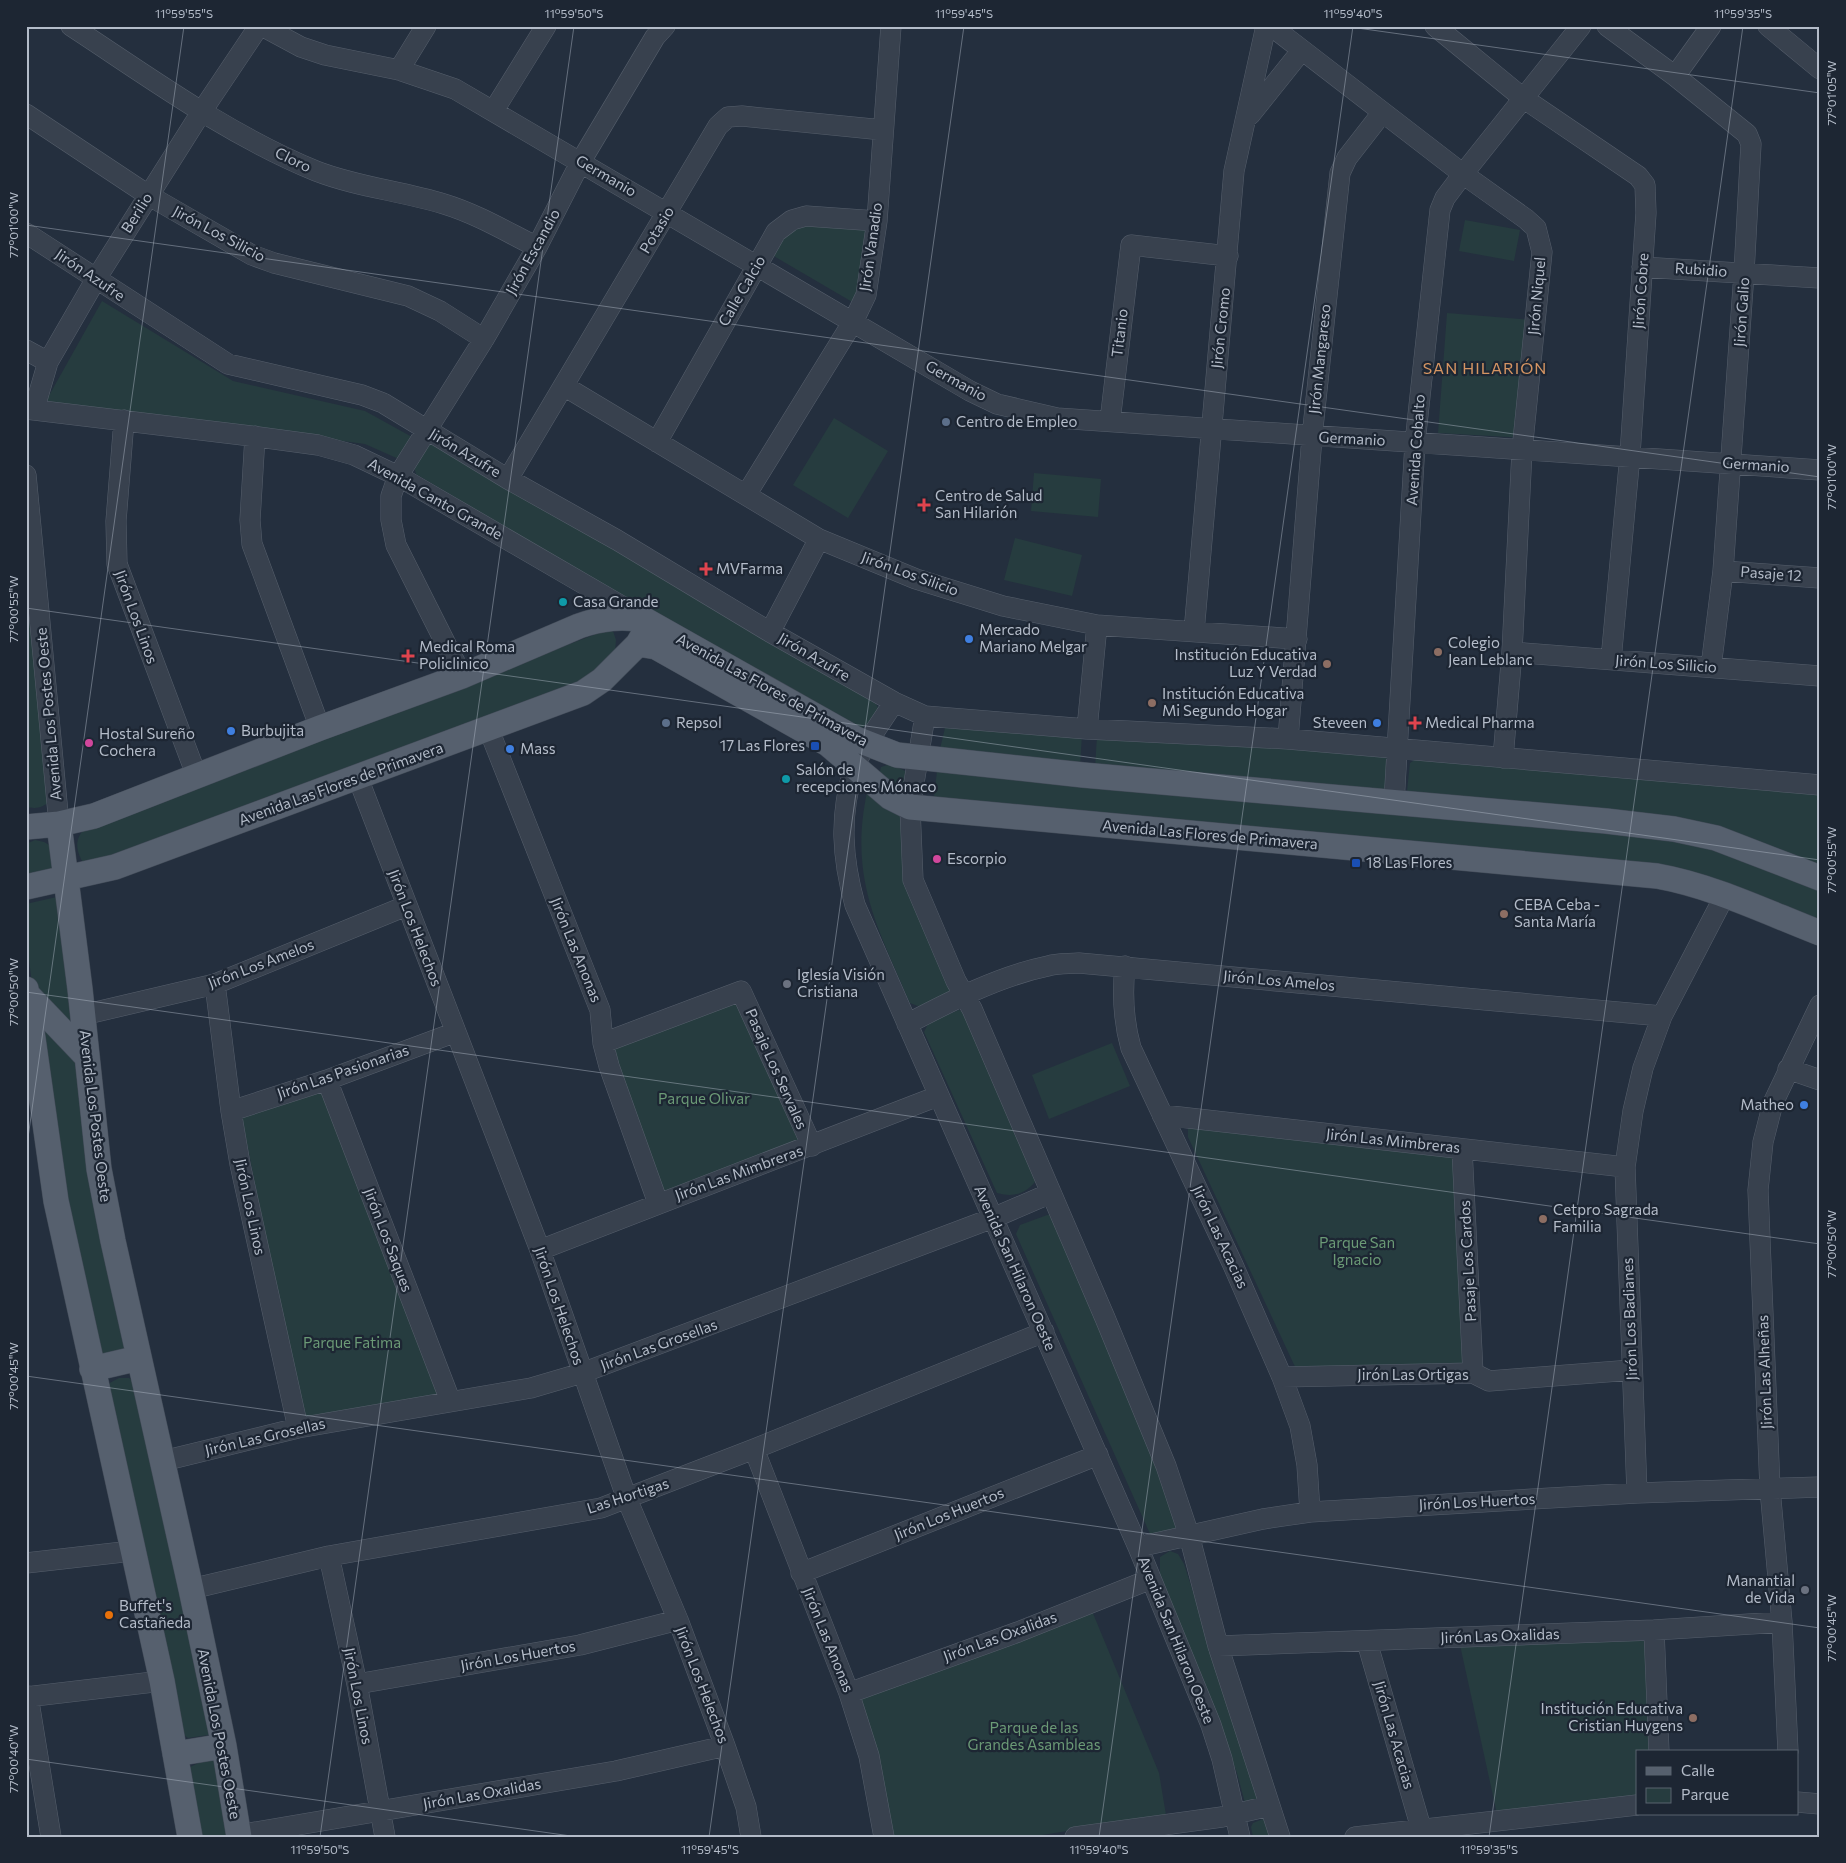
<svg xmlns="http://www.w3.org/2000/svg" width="1846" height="1863" font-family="Commissioner,sans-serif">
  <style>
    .green { fill: #263c3f }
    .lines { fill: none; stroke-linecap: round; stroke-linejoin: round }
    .minor-casing { stroke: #565f6c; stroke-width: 21 }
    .major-casing { stroke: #414a57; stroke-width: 26 }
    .minor { stroke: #38414e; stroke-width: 20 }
    .major { stroke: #56606e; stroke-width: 25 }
    .ticks { fill: none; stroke: #b4bcc9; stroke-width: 1; stroke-opacity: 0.45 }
    .service-dot { fill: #5c6f8a; stroke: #1d2633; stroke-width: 2 }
    .health-dot { fill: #e0444e; stroke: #1d2633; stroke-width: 2 }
    .culture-dot { fill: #0f9aa8; stroke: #1d2633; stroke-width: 2 }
    .shop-dot { fill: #3f7fe0; stroke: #1d2633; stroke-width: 2 }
    .education-dot { fill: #8d6e63; stroke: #1d2633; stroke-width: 2 }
    .hotel-dot { fill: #d1479c; stroke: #1d2633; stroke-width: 2 }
    .transit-dot { fill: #1a4fb4; stroke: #1d2633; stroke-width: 2 }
    .worship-dot { fill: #6b7280; stroke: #1d2633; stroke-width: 2 }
    .food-dot { fill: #e8710a; stroke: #1d2633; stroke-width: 2 }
    .labels { text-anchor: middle; stroke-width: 4.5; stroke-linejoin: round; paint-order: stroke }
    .street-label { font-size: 15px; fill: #b4bcc9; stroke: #1d2633 }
    .poi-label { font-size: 15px; fill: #b4bcc9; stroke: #1d2633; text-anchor: start }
    .park-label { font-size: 15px; fill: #6b9a76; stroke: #1d2633 }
    .neighbourhood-label { font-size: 16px; letter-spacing: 1px; fill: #d59563; stroke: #1d2633 }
    .neatline { fill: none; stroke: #b4bcc9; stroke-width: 2 }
    .ticks-label { font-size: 12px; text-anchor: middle; fill: #b4bcc9 }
  </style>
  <rect width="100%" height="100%" fill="#242f3e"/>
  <path class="green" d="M1465,220l55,10 -6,31 -55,-10z
    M801,222l79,2 -26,79 -82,-48 18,-27z
    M102,301l131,80 132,30 47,26 -11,23 -36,-16 -319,-43z
    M1447,313l86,7 -6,118 -89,-5z
    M834,418l54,33 -40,67 -55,-33z
    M436,438l440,266 5,9 -19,15 -130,-66 -316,-188 -2,-7 16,-26z
    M1034,473l67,6 -3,38 -67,-6z
    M1015,538l67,17 -10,41 -68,-16z
    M26,539l24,262c-8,7 -13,8 -24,6z
    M612,628l4,12 -1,12 -36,32 -494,182c-8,-13 -12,-24 -1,-37z
    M945,728l137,6 -2,33 -141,-14z
    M1097,736l287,19 5,3 -4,36 -290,-26z
    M1416,759l404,33v76l-15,-6 -394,-65 -4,-6 3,-28z
    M891,764l16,8 -3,23 -25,-20 2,-8z
    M937,771l725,64 83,23 75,32v36l-119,-48 -768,-72z
    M867,792l38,26 47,167 -4,9 -25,14 -13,-5c-33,-77 -61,-125 -43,-211z
    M35,840l9,2 7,4 4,19 -6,8 -18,4 -5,-4v-29z
    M61,896l15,135 -43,-39 -7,-56v-32z
    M734,1004l8,1 62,141 -140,51 -56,-147z
    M959,1010l4,2 75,166c-11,15 -22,20 -41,15l-73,-161 5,-10z
    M36,1021l44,40 48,284 -4,9 -28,2z
    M1112,1043l18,43 -81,33 -17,-44z
    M324,1091l115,303 -137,26 -60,-302z
    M1188,1128l269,28 11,209 -171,6 -109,-234z
    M1050,1214l85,187 43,124 -2,6 -25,5 -135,-302 4,-9z
    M119,1378h10l7,6 76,342 -4,9 -20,3 -8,-6 -74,-347z
    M1170,1551l8,3 6,10 77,236 -16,3 -8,-30 -77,-198v-18z
    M1092,1611l67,162 7,42 -136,22h-139l-34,-141z
    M1646,1636l6,116h-15v46l-140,16 -37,-169z
    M203,1761h12l16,76h-33l-10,-69z
    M1263,1819l5,2 5,16h-20l-2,-10 2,-4z"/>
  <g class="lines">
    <g class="minor-casing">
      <path id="minor" d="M71,26c78,51 157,109 245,145 41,16 86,20 128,33 33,10 63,28 93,43
        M262,26l39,21 24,8 74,15 56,19 515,302 27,13 60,14 763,52
        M1271,26l192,148 63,45 10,9 6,24 -20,199 -10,201 -9,106
        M1435,26l88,72 115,78 7,9 1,28 -16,242 -19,205
        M1607,26l68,50 72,58 4,10 -7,129 -21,298 -12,96
        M1768,26l52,43
        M399,70l27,-44
        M1675,76l36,-50
        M494,110l52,-84
        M26,114l122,81 104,60 22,8 134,33 32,15 44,28
        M1250,115l52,-65
        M26,233l202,131 134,31 21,8 125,76 109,61 153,92 124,70 31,14 162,13 201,10 532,46
        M1642,267l178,11
        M26,350l22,12
        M564,386l255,153 97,40 87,27 94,19 200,14
        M26,409l225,27 67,9 36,10 44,21 246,143
        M34,410l14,-48 48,-83 106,-168 57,-85
        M124,420l-8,101 1,43 80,213
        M1110,421l21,-176 97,11
        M255,436l-5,84 2,24 68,184
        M657,442l119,-210 16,-12 14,-4 71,5
        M26,475l33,349
        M508,479l210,-353 10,-9 14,-1 141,14
        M746,495l108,-175 12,-25 11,-74 14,-195
        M1723,571l97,7
        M770,632l49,-93
        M1194,632l40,-461 32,-145
        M1512,652l308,24
        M462,676l-66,-131 -5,-25v-24l7,-20 86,-137 53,-92 44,-86 74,-124 10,-11
        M894,702c-11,18 -34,48 -40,66 -15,48 -12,90 1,137l283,642 73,178 11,34 18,78
        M925,716l-15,91 3,73 43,101 16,28 133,309 61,148 23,69 29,111 62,191
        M1087,729l10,-104
        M489,730l111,280 3,33 6,23 49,137
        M1288,739l24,-302 28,-264 7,-15 35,-45
        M358,778l182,472 87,249 51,121 47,126 21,61 5,30
        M1394,803l21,-360 25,-233 5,-12 18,-24 118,-148
        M1125,966c-3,29 -2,54 6,82l102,217 49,112 18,49 7,39 3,47
        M215,984l16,127 9,53 58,264
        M83,1015l132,-31 191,-78
        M907,1024c44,-23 92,-48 141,-58 10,-3 21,-2 31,-3l583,53
        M603,1043l138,-52 71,155
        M1788,1069l32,11
        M327,1080l123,320
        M231,1111l96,-31 129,-48
        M1162,1115l463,52
        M1462,1149l11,224
        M540,1250l398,-154
        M1282,1377l191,-4 16,8 143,-11
        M754,1449l95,244 20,63 15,81
        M163,1461l135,-33 233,-40 51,-15 411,-155 58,-25
        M1637,1493l-12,-326 8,-56 10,-43 19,-52 63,-121
        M1138,1547l125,-28 47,-7 327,-19 183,-6
        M329,1556l28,128 28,153
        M26,1563l106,-12
        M801,1573l297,-118
        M191,1589l138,-33 272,-48 153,-59 290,-117
        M1654,1630l5,122
        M1367,1642l54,186
        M1218,1646l436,-16 128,-8
        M357,1684l223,-39 98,-25
        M849,1693l169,-61 133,-53
        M28,1696l23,141
        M26,1697l136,-16
        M1788,1752l-6,-130 -12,-133 -12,-299 5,-48 10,-39 47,-98
        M1797,1802l23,2
        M238,1835l378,-64 109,-25
        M1075,1837l147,-20 47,-11
        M1355,1837l282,-32"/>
    </g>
    <g class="major-casing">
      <path id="major" d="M638,644l18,3 172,97 62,53 20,10 747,69c56,10 109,36 163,57
        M59,824l21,165 19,180 14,72 78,348 33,157 15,91
        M26,827l33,-3 35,-8 226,-88 142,-52 117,-50c23,-8 42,-10 66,-6l211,119 41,16 186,20 523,46 68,8 42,9 104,40
        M26,887l89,-20 468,-174 19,-13 36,-36 8,-14
        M26,989l30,212 106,480 28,156
        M26,993l61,64
        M92,1369l47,-11
        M175,1754l49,-8"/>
    </g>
    <use href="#minor" class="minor"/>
    <use href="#major" class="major"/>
  </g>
  <path class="ticks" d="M1343,26l477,67M26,225l1794,252M26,608l1794,252M26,992l1794,252M26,1152l158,-1126M26,1376l1794,252M26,1759l552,78M320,1837l254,-1811M709,1837l255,-1811M1099,1837l254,-1811M1489,1837l254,-1811"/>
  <g class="service-dot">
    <circle cx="946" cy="422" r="5"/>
    <circle cx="666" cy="723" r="5"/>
  </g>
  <g class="health-dot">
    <path d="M921.5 497.5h5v5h5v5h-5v5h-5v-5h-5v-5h5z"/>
    <path d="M703.5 561.5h5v5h5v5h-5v5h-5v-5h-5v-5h5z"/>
    <path d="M405.5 648.5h5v5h5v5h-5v5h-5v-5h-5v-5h5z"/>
    <path d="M1412.5 715.5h5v5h5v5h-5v5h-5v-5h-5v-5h5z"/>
  </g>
  <g class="culture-dot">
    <circle cx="563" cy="602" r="5"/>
    <circle cx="786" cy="779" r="5"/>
  </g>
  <g class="shop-dot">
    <circle cx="969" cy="639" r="5"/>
    <circle cx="1377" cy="723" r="5"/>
    <circle cx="231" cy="731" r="5"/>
    <circle cx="510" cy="749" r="5"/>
    <circle cx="1804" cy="1105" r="5"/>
  </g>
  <g class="education-dot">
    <circle cx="1438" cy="652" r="5"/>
    <circle cx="1327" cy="664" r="5"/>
    <circle cx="1152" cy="703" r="5"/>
    <circle cx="1504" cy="914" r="5"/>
    <circle cx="1543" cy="1219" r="5"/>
    <circle cx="1693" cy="1718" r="5"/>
  </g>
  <g class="hotel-dot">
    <circle cx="89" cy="743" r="5"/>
    <circle cx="937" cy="859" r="5"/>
  </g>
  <g class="transit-dot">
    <rect x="810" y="741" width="10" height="10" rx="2.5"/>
    <rect x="1351" y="858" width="10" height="10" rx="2.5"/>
  </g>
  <g class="worship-dot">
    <circle cx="787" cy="984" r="5"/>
    <circle cx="1805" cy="1590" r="5"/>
  </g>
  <circle class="food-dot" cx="109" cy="1615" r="5"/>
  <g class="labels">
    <g class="street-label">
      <text transform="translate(293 160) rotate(26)" y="5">Cloro</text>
      <text transform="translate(606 176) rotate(30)" y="5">Germanio</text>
      <text transform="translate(137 213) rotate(-58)" y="5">Berilio</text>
      <text transform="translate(657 230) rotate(-59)" y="5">Potasio</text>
      <text transform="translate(219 234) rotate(28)" y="5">Jirón Los Silicio</text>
      <text transform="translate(871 247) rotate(-82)" y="5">Jirón Vanadio</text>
      <text transform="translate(533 252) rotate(-61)" y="5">Jirón Escandio</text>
      <text transform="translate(1701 270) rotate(4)" y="5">Rubidio</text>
      <text transform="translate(90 275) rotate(34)" y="5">Jirón Azufre</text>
      <text transform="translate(742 291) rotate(-60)" y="5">Calle Calcio</text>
      <text transform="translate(1641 291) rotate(-86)" y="5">Jirón Cobre</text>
      <text transform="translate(1537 296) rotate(-85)" y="5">Jirón Niquel</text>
      <text transform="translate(1742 312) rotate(-86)" y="5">Jirón Galio</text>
      <text transform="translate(1221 328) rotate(-84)" y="5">Jirón Cromo</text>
      <text transform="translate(1120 333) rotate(-83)" y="5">Titanio</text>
      <text transform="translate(1320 359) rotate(-84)" y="5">Jirón Mangareso</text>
      <text transform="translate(956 381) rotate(29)" y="5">Germanio</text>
      <text transform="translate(1352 439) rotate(3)" y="5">Germanio</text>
      <text transform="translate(1416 450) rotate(-86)" y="5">Avenida Cobalto</text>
      <text transform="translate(465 453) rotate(31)" y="5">Jirón Azufre</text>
      <text transform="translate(1756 465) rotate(4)" y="5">Germanio</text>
      <text transform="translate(435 499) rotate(29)" y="5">Avenida Canto Grande</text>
      <text transform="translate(910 574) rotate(20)" y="5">Jirón Los Silicio</text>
      <text transform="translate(1771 574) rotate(4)" y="5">Pasaje 12</text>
      <text transform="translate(136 617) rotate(70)" y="5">Jirón Los Linos</text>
      <text transform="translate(814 657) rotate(30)" y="5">Jirón Azufre</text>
      <text transform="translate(1666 664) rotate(4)" y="5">Jirón Los Silicio</text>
      <text transform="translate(772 690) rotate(29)" y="5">Avenida Las Flores de Primavera</text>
      <text transform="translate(49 714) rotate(-95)" y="5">Avenida Los Postes Oeste</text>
      <text transform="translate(341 784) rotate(-20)" y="5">Avenida Las Flores de Primavera</text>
      <text transform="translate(1210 835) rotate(5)" y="5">Avenida Las Flores de Primavera</text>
      <text transform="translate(415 928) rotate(69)" y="5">Jirón Los Helechos</text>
      <text transform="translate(576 950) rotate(68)" y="5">Jirón Las Anonas</text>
      <text transform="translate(261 964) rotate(-21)" y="5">Jirón Los Amelos</text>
      <text transform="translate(1279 981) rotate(5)" y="5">Jirón Los Amelos</text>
      <text transform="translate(776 1069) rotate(66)" y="5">Pasaje Los Servales</text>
      <text transform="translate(343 1072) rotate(-19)" y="5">Jirón Las Pasionarias</text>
      <text transform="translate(95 1116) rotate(83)" y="5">Avenida Los Postes Oeste</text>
      <text transform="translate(1393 1141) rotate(6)" y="5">Jirón Las Mimbreras</text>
      <text transform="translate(739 1173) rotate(-20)" y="5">Jirón Las Mimbreras</text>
      <text transform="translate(250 1207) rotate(78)" y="5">Jirón Los Linos</text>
      <text transform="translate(1220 1237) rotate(65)" y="5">Jirón Las Acacias</text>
      <text transform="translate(388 1240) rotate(69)" y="5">Jirón Los Saques</text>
      <text transform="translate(1468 1261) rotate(-93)" y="5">Pasaje Los Cardos</text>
      <text transform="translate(1015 1268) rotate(66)" y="5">Avenida San Hilaron Oeste</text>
      <text transform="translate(559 1306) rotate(71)" y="5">Jirón Los Helechos</text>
      <text transform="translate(1630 1319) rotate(-92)" y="5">Jirón Los Badianes</text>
      <text transform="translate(659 1345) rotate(-20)" y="5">Jirón Las Grosellas</text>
      <text transform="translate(1765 1372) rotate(-92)" y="5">Jirón Las Alheñas</text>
      <text x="1413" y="1380">Jirón Las Ortigas</text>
      <text transform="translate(265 1437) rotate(-13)" y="5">Jirón Las Grosellas</text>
      <text transform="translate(628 1496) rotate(-18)" y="5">Las Hortigas</text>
      <text transform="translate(1477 1502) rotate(-3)" y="5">Jirón Los Huertos</text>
      <text transform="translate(949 1514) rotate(-22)" y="5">Jirón Los Huertos</text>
      <text transform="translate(1500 1636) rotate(-2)" y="5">Jirón Las Oxalidas</text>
      <text transform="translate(1000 1637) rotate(-20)" y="5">Jirón Las Oxalidas</text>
      <text transform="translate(828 1640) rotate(68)" y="5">Jirón Las Anonas</text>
      <text transform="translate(1176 1640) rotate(68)" y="5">Avenida San Hilaron Oeste</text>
      <text transform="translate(518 1656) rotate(-10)" y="5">Jirón Los Huertos</text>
      <text transform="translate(702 1685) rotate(69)" y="5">Jirón Los Helechos</text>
      <text transform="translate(358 1696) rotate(79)" y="5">Jirón Los Linos</text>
      <text transform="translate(219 1734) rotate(79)" y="5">Avenida Los Postes Oeste</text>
      <text transform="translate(1394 1735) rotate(74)" y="5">Jirón Las Acacias</text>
      <text transform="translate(482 1794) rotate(-10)" y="5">Jirón Las Oxalidas</text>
    </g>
    <g class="poi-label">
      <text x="956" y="427">Centro de Empleo</text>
      <text x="935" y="501">Centro de Salud<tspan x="935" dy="17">San Hilarión</tspan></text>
      <text x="716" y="574">MVFarma</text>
      <text x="573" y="607">Casa Grande</text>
      <text x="979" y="635">Mercado<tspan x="979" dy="17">Mariano Melgar</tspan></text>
      <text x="1448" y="648">Colegio<tspan x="1448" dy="17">Jean Leblanc</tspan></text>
      <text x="419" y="652">Medical Roma<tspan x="419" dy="17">Policlinico</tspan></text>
      <text x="1317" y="660" text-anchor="end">Institución Educativa<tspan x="1317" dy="17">Luz Y Verdad</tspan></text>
      <text x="1162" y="699">Institución Educativa<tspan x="1162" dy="17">Mi Segundo Hogar</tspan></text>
      <text x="676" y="728">Repsol</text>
      <text x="1367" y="728" text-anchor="end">Steveen</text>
      <text x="1425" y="728">Medical Pharma</text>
      <text x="241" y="736">Burbujita</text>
      <text x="99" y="739">Hostal Sureño<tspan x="99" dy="17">Cochera</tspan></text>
      <text x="805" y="751" text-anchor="end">17 Las Flores</text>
      <text x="520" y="754">Mass</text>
      <text x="796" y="775">Salón de<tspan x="796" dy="17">recepciones Mónaco</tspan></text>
      <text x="947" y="864">Escorpio</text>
      <text x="1366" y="868">18 Las Flores</text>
      <text x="1514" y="910">CEBA Ceba -<tspan x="1514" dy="17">Santa María</tspan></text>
      <text x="797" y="980">Iglesía Visión<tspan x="797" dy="17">Cristiana</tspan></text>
      <text x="1794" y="1110" text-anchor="end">Matheo</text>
      <text x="1553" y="1215">Cetpro Sagrada<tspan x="1553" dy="17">Familia</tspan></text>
      <text x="1795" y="1586" text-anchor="end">Manantial<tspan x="1795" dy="17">de Vida</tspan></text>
      <text x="119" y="1611">Buffet's<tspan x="119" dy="17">Castañeda</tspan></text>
      <text x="1683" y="1714" text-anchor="end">Institución Educativa<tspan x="1683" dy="17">Cristian Huygens</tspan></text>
    </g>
    <g class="park-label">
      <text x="704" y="1104">Parque Olivar</text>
      <text x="1357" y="1248">Parque San<tspan x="1357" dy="17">Ignacio</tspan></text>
      <text x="352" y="1348">Parque Fatima</text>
      <text x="1034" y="1733">Parque de las<tspan x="1034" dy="17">Grandes Asambleas</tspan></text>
    </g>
    <g class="neighbourhood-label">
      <text x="1485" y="374">SAN HILARIÓN</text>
    </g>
  </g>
  <rect width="1846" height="1863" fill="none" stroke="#1d2633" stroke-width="55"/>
  <rect x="1636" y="1750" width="162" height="65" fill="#1d2633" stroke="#59626f"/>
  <rect x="1646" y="1767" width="25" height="8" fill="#56606e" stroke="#59626f"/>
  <text x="1681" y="1776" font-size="15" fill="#b4bcc9">Calle</text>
  <rect x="1646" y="1788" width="25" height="15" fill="#263c3f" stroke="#59626f"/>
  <text x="1681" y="1800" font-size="15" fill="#b4bcc9">Parque</text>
  <rect x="28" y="28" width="1790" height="1808" class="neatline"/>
  <g class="ticks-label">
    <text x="184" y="18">11°59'55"S</text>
    <text x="574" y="18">11°59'50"S</text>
    <text x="964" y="18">11°59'45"S</text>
    <text x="1353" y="18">11°59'40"S</text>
    <text x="1743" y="18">11°59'35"S</text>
    <text transform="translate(1832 93) rotate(-90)" y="4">77°01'05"W</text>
    <text transform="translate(14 225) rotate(-90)" y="4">77°01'00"W</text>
    <text transform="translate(1832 477) rotate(-90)" y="4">77°01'00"W</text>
    <text transform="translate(14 609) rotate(-90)" y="4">77°00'55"W</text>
    <text transform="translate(1832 860) rotate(-90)" y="4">77°00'55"W</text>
    <text transform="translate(14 992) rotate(-90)" y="4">77°00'50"W</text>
    <text transform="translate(1832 1244) rotate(-90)" y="4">77°00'50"W</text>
    <text transform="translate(14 1376) rotate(-90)" y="4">77°00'45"W</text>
    <text transform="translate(1832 1628) rotate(-90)" y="4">77°00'45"W</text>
    <text transform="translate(14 1759) rotate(-90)" y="4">77°00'40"W</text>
    <text x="320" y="1854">11°59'50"S</text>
    <text x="710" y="1854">11°59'45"S</text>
    <text x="1099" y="1854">11°59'40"S</text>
    <text x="1489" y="1854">11°59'35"S</text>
  </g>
</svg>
